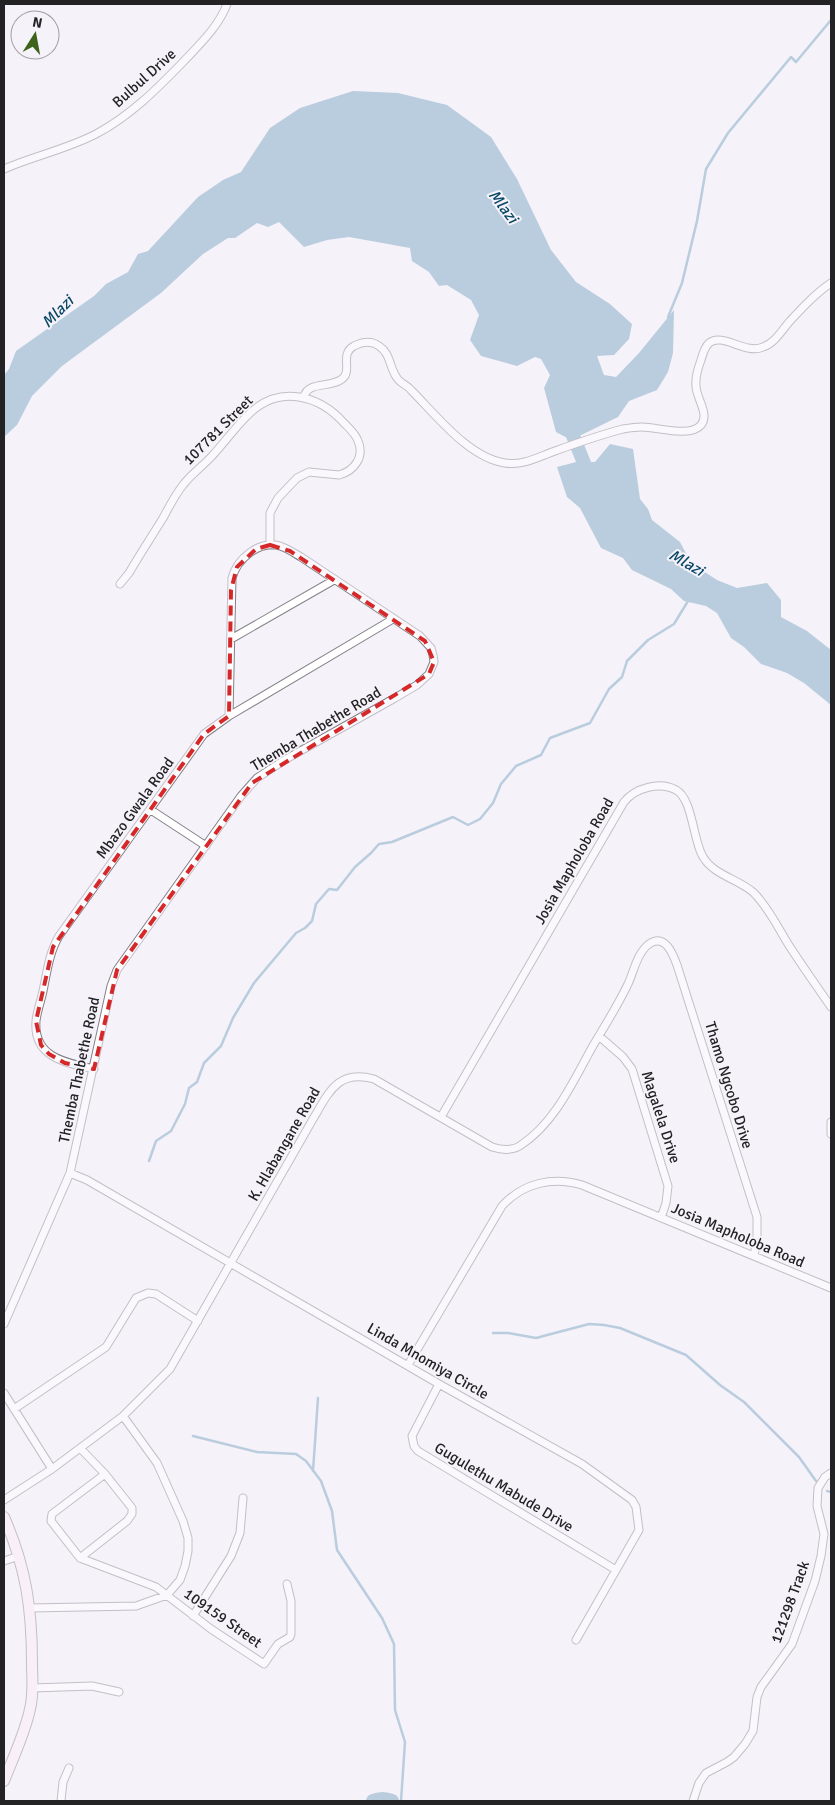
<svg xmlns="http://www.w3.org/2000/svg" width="835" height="1805" font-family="Signika,sans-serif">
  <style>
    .water { fill: #709fbd }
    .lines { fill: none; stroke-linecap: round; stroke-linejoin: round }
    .stream { stroke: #709fbd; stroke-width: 2.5 }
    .river { stroke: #709fbd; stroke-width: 14 }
    .street-casing { stroke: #848188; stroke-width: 9 }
    .secondary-casing { stroke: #848188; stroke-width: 12 }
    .street { stroke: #fff; stroke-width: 7 }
    .secondary { stroke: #fdebf6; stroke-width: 10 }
    .marked { fill: none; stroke: #d62828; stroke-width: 4; stroke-dasharray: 10 6; stroke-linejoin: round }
    .labels { text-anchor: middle; stroke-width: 4; stroke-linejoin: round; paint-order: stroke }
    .street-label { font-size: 15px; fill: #232225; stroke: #f5f2f9 }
    .water-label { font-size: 16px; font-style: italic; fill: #094766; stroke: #f5f2f9 }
  </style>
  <rect width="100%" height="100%" fill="#f5f2f9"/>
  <path class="water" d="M353,91l45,2 49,12 44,32 26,42 34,71 25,32 34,22 22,20 -3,15 -15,16 -17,1 7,19 12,2 23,-24 35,-43 -1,43 -5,19 -11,18 -28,11 -11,16 -47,23 -15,-8 -12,-44 6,-13 -9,-16 -6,-2 -18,9 -36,-10 -11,-16 9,-25 -8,-15 -24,-15 -8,1 -10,-14 -17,-11 -2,-13 -61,-11 -22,3 -23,7 -25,-25 -11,5 -11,-4 -22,15h-7l-25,16 -42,39 -99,73 -30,30 -15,29 -13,12v-62l5,-6 7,-18 78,-55 12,-12 22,-12 10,-18 10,-3 50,-54 25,-17 18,-8 29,-44 30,-20z
    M610,444l23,5 7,50 8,10 4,11 28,22 11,21 26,17 20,8 30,-5 14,17v17l26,14 24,19v55l-27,-22 -17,-10 -26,-9 -17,-17 -13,-9 -14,-25 -11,-7 -22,-5 -13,-12 -39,-19 -9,-12 -22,-10 -21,-40 -13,-11 -10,-30 19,-5h19z"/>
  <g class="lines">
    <path class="stream" d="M668,317l14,-34 15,-62 9,-52 22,-36 63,-76 5,5 35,-42
      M149,1161l7,-20 15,-10 14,-27 4,-16 8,-6 7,-19 17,-17 12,-28 21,-35 42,-50 9,-5 7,-7 4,-17 13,-15 8,1 18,-23 16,-14 8,-9 13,-2 61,-25 15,8 12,-6 13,-16 8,-19 15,-18 25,-11 9,-17 40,-15 19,-34 13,-12 5,-16 21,-21 26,-16 14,-23
      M493,1333h15l28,5 53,-14 15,1 16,3 66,27 34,30 24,17 55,55 17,24
      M193,1436l64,16 39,2 10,7 15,20 11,30 5,39 45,68 12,26 1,66 10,32 -4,59
      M313,1471l5,-73
      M827,1491l4,1"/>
    <path class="river" d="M567,421l23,57
      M373,1801c7,-3 12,-3 19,0"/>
    <g class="street-casing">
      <path id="street" d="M4,169c30,-13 63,-20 92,-35 34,-18 61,-45 88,-73 16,-17 35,-35 43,-57
        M304,397c3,-16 27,-9 38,-18 11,-8 -3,-25 12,-33 8,-4 17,-6 25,0 12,8 10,21 18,32 3,5 10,7 14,12 25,25 58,68 94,73 18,3 33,-6 50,-12 22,-8 45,-16 68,-22 6,-1 13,-2 19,-2 15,0 48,11 59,-2 9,-11 -5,-27 -5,-39 -1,-9 2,-18 5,-26 2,-6 3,-12 8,-17 14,-11 36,12 54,4 12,-4 19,-17 27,-26 13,-14 26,-28 41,-38
        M120,584l9,-11c11,-19 23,-37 34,-55 6,-11 12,-23 20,-33 8,-11 20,-19 29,-29 13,-14 24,-30 38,-43 30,-28 69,-18 94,10 5,5 12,11 14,18 7,16 -4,30 -19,34l-30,-3 -12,6 -19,20 -8,15v32
        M231,639l103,-59
        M151,810l55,36
        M599,1036l24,21 9,12 36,117 -2,17 -5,15
        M94,1069c-27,-6 -61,-11 -58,-48 1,-10 5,-20 7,-30 4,-19 6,-38 16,-55l145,-202 25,-18 164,-97
        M441,1117l183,-315c11,-14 36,-21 52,-12 16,8 17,48 26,65 10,20 37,24 52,38 16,16 26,39 38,57 13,20 26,38 39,57
        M831,1122v12
        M70,1173l17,7 352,204 143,80 50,36 4,7 3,23 -63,110
        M4,1324l66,-151 41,-187 6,-16 124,-174 16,-18 29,-19 109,-61 22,-13 12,-11 5,-12 -1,-7 -2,-7 -11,-12 -119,-79c-7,-4 -14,-9 -21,-11 -21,-6 -43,13 -48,32l-3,138
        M408,1365l94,-159c21,-23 51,-30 80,-21l249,103
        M439,1384l-27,52 2,10 4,5 198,119
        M4,1393l48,76
        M14,1409l92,-62 30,-49 12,-5 8,1 42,27
        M80,1448l25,26 -53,40 -1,7 29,37 76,29 55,42 53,35 14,-20 12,-7 1,-3v-33l-4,-17
        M4,1500l48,-31 71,-53 47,-47 143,-250c16,-27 25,-50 61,-40l118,68c10,3 21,4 29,-2 35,-23 53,-66 73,-101 12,-20 24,-39 34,-60 6,-13 9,-31 21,-40 16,-11 24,10 28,21l80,252v22l-3,17
        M80,1558l47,-37 5,-7v-6l-27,-34
        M4,1561l15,-5
        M30,1608l106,-2 31,-11 13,-15 5,-14 3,-15v-13l-5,-17 -26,-58 -34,-47
        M193,1616l38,-60 9,-23 3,-35
        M32,1688l60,-2 27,6
        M61,1801l2,-19 6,-14
        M693,1801l6,-18 7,-10 21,-11 7,-5 11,-13 8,-13 4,-34 4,-10 31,-43 23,-63 6,-25 3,-22 -7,-28 1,-18 7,-11 6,-4"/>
    </g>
    <g class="secondary-casing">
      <path id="secondary" d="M4,1517c22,50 28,92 28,146 0,15 2,31 -2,46 -5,24 -17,49 -26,72"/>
    </g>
    <use href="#street" class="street"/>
    <use href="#secondary" class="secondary"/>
  </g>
  <path d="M0 0H835V1805H0ZM270,545l20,6 135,90 9,21 -5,12 -177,109 -135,187 -23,99 -29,-6 -16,-9 -8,-9 -5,-24 17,-74 151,-213 25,-18 2,-126 6,-23 19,-18z" fill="#f5f2f9" fill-opacity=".55" fill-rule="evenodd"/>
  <path class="marked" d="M270,545l20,6 135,90 9,21 -5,12 -177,109 -135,187 -23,99 -29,-6 -16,-9 -8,-9 -5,-24 17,-74 151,-213 25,-18 2,-126 6,-23 19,-18z"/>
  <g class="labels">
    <g class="street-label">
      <text transform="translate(144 78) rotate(-42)" y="5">Bulbul Drive</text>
      <text transform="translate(218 430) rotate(-45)" y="5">107781 Street</text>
      <text transform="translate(316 729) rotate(-31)" y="5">Themba Thabethe Road</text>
      <text transform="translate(135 808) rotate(-54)" y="5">Mbazo Gwala Road</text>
      <text transform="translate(574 861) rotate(-60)" y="5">Josia Mapholoba Road</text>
      <text transform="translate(79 1070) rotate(-78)" y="5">Themba Thabethe Road</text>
      <text transform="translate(729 1085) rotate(73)" y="5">Thamo Ngcobo Drive</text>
      <text transform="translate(661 1117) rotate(72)" y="5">Magalela Drive</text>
      <text transform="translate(284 1144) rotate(-60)" y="5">K. Hlabangane Road</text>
      <text transform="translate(738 1235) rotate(23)" y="5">Josia Mapholoba Road</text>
      <text transform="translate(428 1361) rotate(30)" y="5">Linda Mnomiya Circle</text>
      <text transform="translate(504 1487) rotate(31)" y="5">Gugulethu Mabude Drive</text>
      <text transform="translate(790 1602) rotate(-70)" y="5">121298 Track</text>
      <text transform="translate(223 1618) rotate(35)" y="5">109159 Street</text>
    </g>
    <g class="water-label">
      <text transform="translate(504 206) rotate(53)" y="6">Mlazi</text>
      <text transform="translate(57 311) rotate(-45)" y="6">Mlazi</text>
      <text transform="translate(687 562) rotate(30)" y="6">Mlazi</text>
    </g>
  </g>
  <rect width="835" height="1805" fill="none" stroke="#232225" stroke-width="10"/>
  <g transform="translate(35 35) rotate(11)"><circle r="24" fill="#f5f2f9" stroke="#a19fa4"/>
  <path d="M0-4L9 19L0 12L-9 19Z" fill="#3e631d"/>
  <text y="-8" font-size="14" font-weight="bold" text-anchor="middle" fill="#232225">N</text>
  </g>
</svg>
